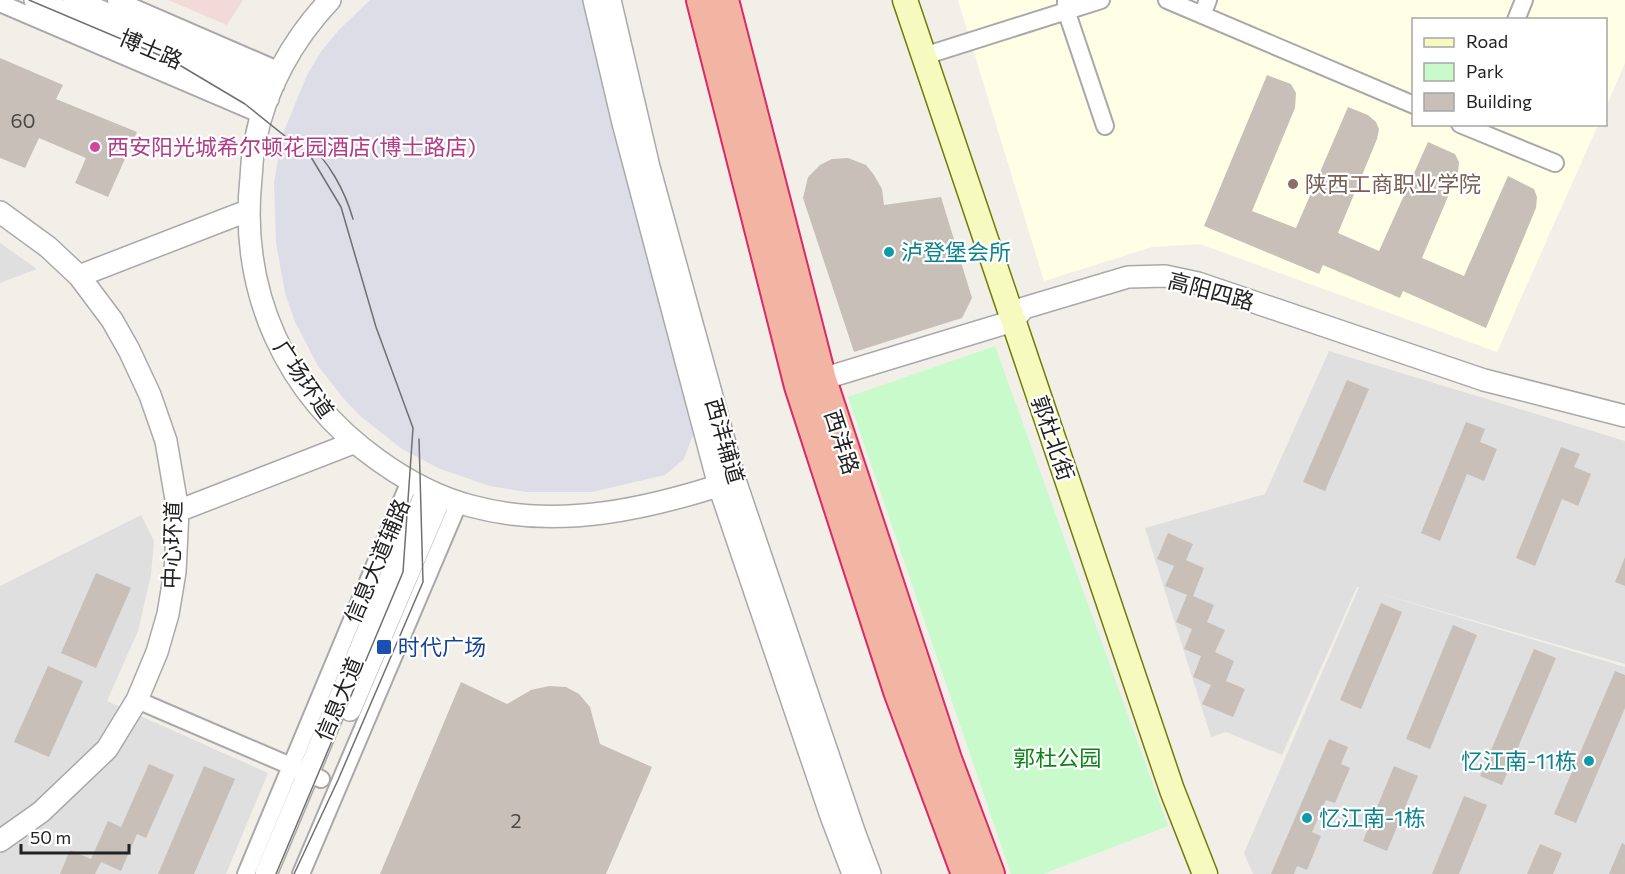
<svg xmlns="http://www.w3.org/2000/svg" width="1625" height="874" font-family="Commissioner,'Noto Sans SC',sans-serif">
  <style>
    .residential { fill: #e0dfdf }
    .commercial { fill: #f2dad9 }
    .education { fill: #ffffe5 }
    .park { fill: #c8facc }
    .plaza { fill: #dddde8 }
    .building { fill: #c7bfb8 }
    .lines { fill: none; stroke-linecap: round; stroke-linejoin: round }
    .minor-casing { stroke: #a9a9a9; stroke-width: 20 }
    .tertiary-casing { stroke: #a9a9a9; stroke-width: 24 }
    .secondary-casing { stroke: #707d05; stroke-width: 27 }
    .trunk-casing { stroke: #dc2a67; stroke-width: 32 }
    .minor { stroke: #fff; stroke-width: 16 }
    .tertiary { stroke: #fff; stroke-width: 21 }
    .secondary { stroke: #f7fabf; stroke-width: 24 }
    .trunk { stroke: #f2b4a3; stroke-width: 28 }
    .tram { stroke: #707070; stroke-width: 1.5 }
    .hotel-dot { fill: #d1479c; stroke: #fff; stroke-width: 2 }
    .education-dot { fill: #8d6e63; stroke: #fff; stroke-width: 2 }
    .culture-dot { fill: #0f9aa8; stroke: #fff; stroke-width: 2 }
    .transit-dot { fill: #1a4fb4; stroke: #fff; stroke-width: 2 }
    .labels { text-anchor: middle; stroke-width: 4.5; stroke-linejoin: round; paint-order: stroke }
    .number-label { font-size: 20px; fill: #4b4948 }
    .street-label { font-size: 22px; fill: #222; stroke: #fff }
    .hotel-label { font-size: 22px; fill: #b23c85; stroke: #fff; text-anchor: start }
    .education-label { font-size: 22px; fill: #785e54; stroke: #fff; text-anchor: start }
    .culture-label { font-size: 22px; fill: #0d838f; stroke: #fff; text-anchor: start }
    .transit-label { font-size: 22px; fill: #164399; stroke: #fff; text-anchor: start }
    .park-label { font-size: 22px; fill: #0c8416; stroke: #fff }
  </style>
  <rect width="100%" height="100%" fill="#f2efe9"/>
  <path class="residential" d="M0,243l37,26 -37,14z
    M1329,351l296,90v223l-254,-73 254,76v207h-372l-9,-21 115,-266h-2l-75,168 -56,-23 -15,5 -66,-209 120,-34z
    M141,515l13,26 -3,34 -13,56 -31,70 161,72 -42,101h-226v-288z"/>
  <path class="commercial" d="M168,0h75l-16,25z"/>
  <path class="education" d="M958,0h667v63l-19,44v-87h-192v104l184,1 -101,227 -297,-108 -48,3 -108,34z"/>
  <path class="park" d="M995,346l173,480 -125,48h-32l-163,-477z"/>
  <path class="plaza" d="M370,0h213l110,435 -9,24 -19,16 -73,17h-66l-36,-6 -50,-17 -38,-20 -42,-33 -16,-17 -26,-33 -23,-44 -10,-29 -9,-50 -2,-60 8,-47 25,-61 15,-25 17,-20z"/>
  <path class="building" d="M0,58l63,27 -7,14 81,33 -29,65 -33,-14 11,-25 -47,-20 -14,30 -25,-10z
    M1267,75l24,9 5,9 -1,15 -43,103 44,17 52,-121 20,8 8,7 3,7 -2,10 -39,94 41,18 49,-109 27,12 4,8 -1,11 -36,85 42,18 44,-100 26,13 3,8 -1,11 -50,120 -83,-37 -3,7 -77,-33 -4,9 -115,-48z
    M848,158l18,7 8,10 8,14 2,16 57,-8 31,101 -10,20 -108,34 -51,-154 5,-21 12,-12 12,-6z
    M1347,380l22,9 -44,102 -22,-9z
    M1466,422l19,7 -5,13 17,7 -13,32 -17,-7 -27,67 -19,-8z
    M1561,447l19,7 -6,13 17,7 -13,32 -16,-7 -27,67 -19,-8z
    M1168,533l25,11 -7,16 18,8 -11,28 21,9 -7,17 18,8 -10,22 19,9 -8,20 19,8 -12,28 -31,-13 9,-19 -18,-8 8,-21 -17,-7 8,-20 -16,-7 11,-27 -22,-9 9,-20 -17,-7z
    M1625,557v29l-10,-4z
    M96,573l35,15 -35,80 -35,-15z
    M1381,603l21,9 -41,97 -21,-9z
    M1453,625l24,10 -47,114 -24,-10z
    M1534,649l22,9 -54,127 -22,-9z
    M48,666l35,15 -34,76 -35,-15z
    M1615,671l10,4v33l-49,115 -22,-9z
    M461,682l46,22 24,-14 18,-4 17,1 13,7 11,13 10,37 52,23 -46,107h-226z
    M1329,739l19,8 -7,17 9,4 -15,35 -9,-3 -14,32 9,4 -14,34 -10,-4 -3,8h-23z
    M149,764l25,11 -28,63 -9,-4 -16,37 -20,-9 -6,12h-35l10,-24 21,9 17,-38 13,6z
    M204,766l31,13 -41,95h-36z
    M1394,766l24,10 -31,75 -24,-10z
    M1464,796l23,9 -28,69h-27z
    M1622,843l3,2v29h-16z
    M1540,844l22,9 -9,21h-26z"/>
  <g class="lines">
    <g class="minor-casing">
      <path id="minor" d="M116,0l164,71
        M1167,0l247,105
        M1066,1v9l39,116
        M0,3l262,112
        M1202,15l6,-15
        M1516,20l8,-20
        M924,56l177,-56
        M1460,124l95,39
        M137,700l184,79
        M246,874l164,-393
        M301,874l158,-372"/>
    </g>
    <g class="tertiary-casing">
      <path id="tertiary" d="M35,0l233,99
        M74,0l200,84
        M330,0c-37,39 -65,89 -75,142 -3,12 -3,24 -4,36 -12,113 34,216 127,282 29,21 59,37 93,46 87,24 178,3 262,-25
        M594,0l29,123 96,363 112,330 22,58
        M610,0l39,167 86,313 120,354 15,40
        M0,212l48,35 31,29 33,44 17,30 21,45 16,46 12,70 -3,61 -7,42 -11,38 -20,48 -30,49 -66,63 -41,29
        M79,276l168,-65
        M809,383l204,-62 11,-13 104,-31 37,-1 33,7 286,97 141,36
        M178,511l175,-68
        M350,710l91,-214
        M266,874l161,-384"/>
    </g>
    <g class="secondary-casing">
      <path id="secondary" d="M905,0l267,790 33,84"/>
    </g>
    <g class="trunk-casing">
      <path id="trunk" d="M701,0l98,386 99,305 68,183
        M724,0l98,380 125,379 43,115"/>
    </g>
    <use href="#minor" class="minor"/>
    <use href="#tertiary" class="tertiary"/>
    <use href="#secondary" class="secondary"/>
    <use href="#trunk" class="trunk"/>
    <path class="tram" d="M29,0l142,60 74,44 66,53 30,50 35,120 37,101 -10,144 -127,302
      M305,141c23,18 40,50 48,78
      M294,874l44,-94 85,-198 -4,-143"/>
  </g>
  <circle class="hotel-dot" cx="95" cy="147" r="6"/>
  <circle class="education-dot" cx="1293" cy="184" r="6"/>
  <g class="culture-dot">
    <circle cx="889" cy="252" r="6"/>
    <circle cx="1589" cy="761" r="6"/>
    <circle cx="1307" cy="818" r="6"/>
  </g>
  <rect class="transit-dot" x="376" y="639" width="16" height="16" rx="3"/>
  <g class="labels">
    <g class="number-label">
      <text x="23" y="128">60</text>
      <text x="516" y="828">2</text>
    </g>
    <g class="street-label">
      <text transform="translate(151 49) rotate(23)" y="8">博士路</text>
      <text transform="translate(1211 291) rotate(15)" y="8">高阳四路</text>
      <text transform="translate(304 379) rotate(56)" y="8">广场环道</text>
      <text transform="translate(1053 438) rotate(71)" y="8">郭杜北街</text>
      <text transform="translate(725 441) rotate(74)" y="8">西沣辅道</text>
      <text transform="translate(842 442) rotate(72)" y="8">西沣路</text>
      <text transform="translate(172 545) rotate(-88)" y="8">中心环道</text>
      <text transform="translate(377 561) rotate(-67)" y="8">信息大道辅路</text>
      <text transform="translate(339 699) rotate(-67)" y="8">信息大道</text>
    </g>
    <g class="hotel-label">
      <text x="107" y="155">西安阳光城希尔顿花园酒店(博士路店)</text>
    </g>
    <g class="education-label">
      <text x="1305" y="192">陕西工商职业学院</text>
    </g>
    <g class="culture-label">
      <text x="901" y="260">泸登堡会所</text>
      <text x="1577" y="769" text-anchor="end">忆江南-11栋</text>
      <text x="1319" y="826">忆江南-1栋</text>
    </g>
    <g class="transit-label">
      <text x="398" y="655">时代广场</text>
    </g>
    <g class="park-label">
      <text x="1057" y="766">郭杜公园</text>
    </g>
  </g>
  <rect x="1412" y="18" width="195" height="108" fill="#ffffff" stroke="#a7a7a7" stroke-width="1.5"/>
  <rect x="1424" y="38" width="30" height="9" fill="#f7fabf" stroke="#a7a7a7" stroke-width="1.5"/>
  <text x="1466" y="48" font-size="18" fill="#222222">Road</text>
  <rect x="1424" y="63" width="30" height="18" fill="#c8facc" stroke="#a7a7a7" stroke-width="1.5"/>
  <text x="1466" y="78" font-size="18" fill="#222222">Park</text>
  <rect x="1424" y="93" width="30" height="18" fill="#c7bfb8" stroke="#a7a7a7" stroke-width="1.5"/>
  <text x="1466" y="108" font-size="18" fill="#222222">Building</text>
  <path d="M21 844v9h108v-9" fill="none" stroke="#222222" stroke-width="3"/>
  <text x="30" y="844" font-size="18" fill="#222222" stroke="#ffffff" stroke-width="4.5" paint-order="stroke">50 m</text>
</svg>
